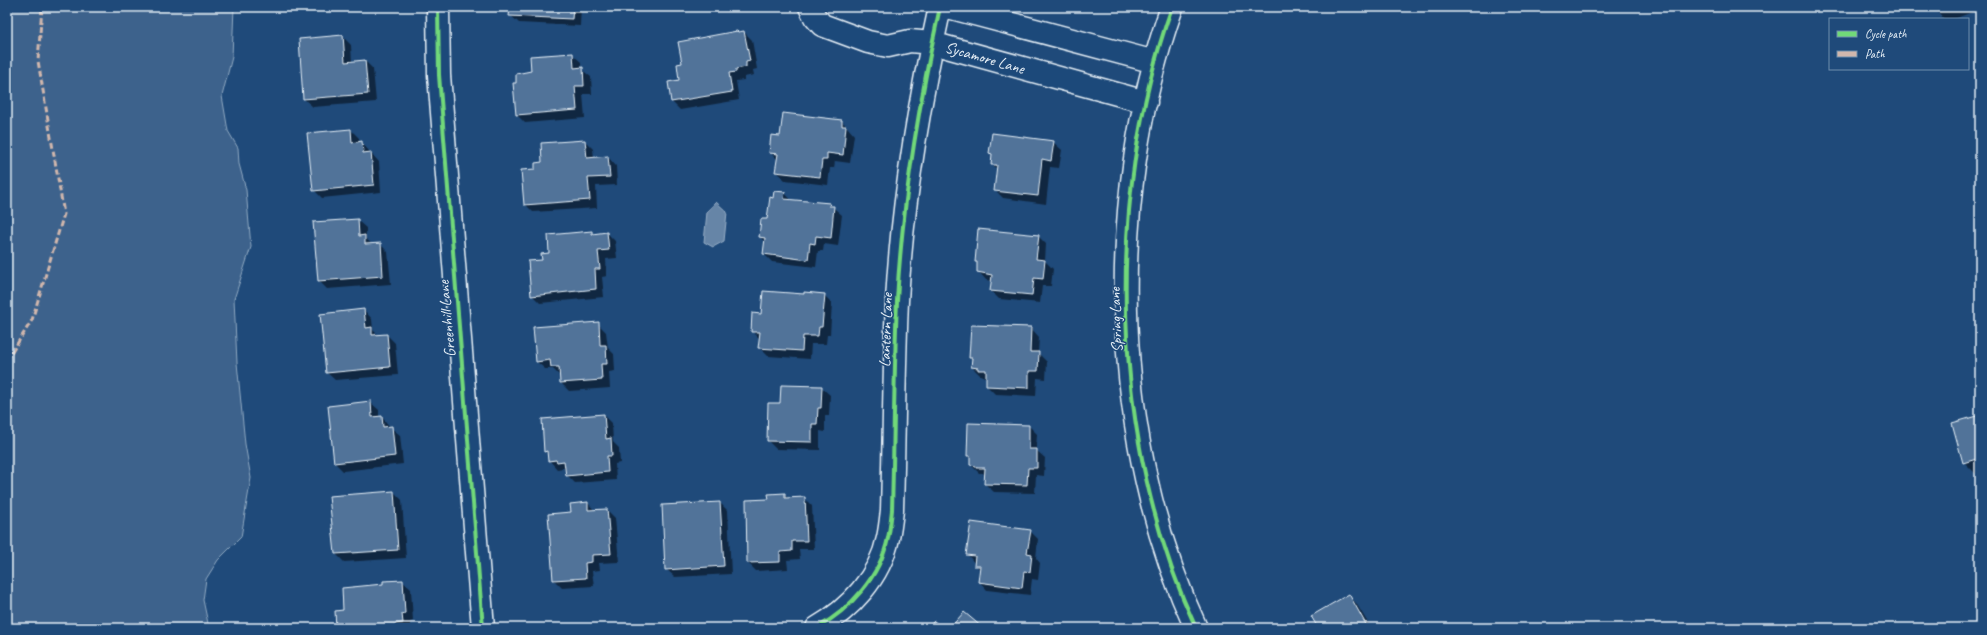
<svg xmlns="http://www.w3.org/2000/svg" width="1987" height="635" font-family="Caveat,sans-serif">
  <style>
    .green { fill: #3c628c; stroke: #92aac2 }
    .water { fill: #6685a7; stroke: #9ab0c7 }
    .shadow { fill: #0007 }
    .building { fill: #517399; stroke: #e8f1f8 }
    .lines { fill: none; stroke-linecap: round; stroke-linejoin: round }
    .minor-casing { stroke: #e8f1f8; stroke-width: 25 }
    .minor { stroke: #1f4a7a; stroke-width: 22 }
    .quiet { stroke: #d1b7ad; stroke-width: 3; stroke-dasharray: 6 3; stroke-linecap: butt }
    .cycleway-casing { stroke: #1f4a7a; stroke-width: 6 }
    .cycleway { stroke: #71d979; stroke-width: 4 }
    .labels { text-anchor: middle; stroke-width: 3; stroke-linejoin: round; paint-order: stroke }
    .street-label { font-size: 16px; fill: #e8f1f8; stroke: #1f4a7a }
  </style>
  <rect width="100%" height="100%" fill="#1f4a7a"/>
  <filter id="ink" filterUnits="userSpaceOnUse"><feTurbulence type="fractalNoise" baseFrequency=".025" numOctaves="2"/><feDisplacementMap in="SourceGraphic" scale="8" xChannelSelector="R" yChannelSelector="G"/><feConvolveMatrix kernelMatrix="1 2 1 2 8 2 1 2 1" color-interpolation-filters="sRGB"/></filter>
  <g filter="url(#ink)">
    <path class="green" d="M7,7h227l-2,50 -10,39 6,35 10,17 1,16 7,26 5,57 -17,52 3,64 8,81 6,34 -10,59 -23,23 -12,19 -3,21 6,28h-202z"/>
    <path class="water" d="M716,202l11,10 -3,29 -11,6 -9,-5 3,-30z"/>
    <path class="shadow" d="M300,7h67v3l-64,1z
      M511,7h70l-1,19 -61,-3 -9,-8z
      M1934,7h46v2l-26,10h-10z
      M744,32l8,8 5,29 -4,1 1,5 -10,2v3l-8,1 3,19 -59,10 -8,-8 9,-21 2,-17 55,-31z
      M343,37l8,8 1,17 13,-1 8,8 3,33 -63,5 -9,-8z
      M572,54l9,8v7l10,8 1,17h-9l2,24 -60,5 -8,-8 1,-31 14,-13z
      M842,121l12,14 -4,28 -15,-2 -1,7h-4l-2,17 -43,-5 -9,-8 2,-12 -8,-8 11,-15z
      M351,130l8,8v5l2,-1 18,20 2,30 -59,6 -8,-8z
      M585,141l8,8 1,9 14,-1 8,9 1,19 -21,1 1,22 -64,4 -8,-8 11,-34 7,-7z
      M1053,142l9,8 -3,18 -9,-1 -4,37 -43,-6 -8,-8 3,-20 -6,-6 1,-8 -2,-3z
      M785,193l7,8 37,3 13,11 -4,31 -14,-2 -1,7h-5l-2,16 -44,-5 -8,-8 1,-12 -5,-5 8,-17 6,-21z
      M357,220l9,8v11l6,5h8l8,8 3,32 -64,5 -8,-8z
      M591,232l3,3 13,-2 8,8 2,17 -11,1 1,17 -5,1 2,20 -64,6 -8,-8 11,-34z
      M1038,236l8,8 -1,17 8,8 -2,17h-9l-2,17 -41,-4 -8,-8 1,-10 -6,-1 -8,-9v-7l-2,-2z
      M805,295h19l8,8 -2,32h-3l-1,9h-15l-1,15 -42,-3 -9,-9 1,-8 -8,-8 10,-16z
      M364,310l8,9 1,11 5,5h9l8,8 3,32 -63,5 -9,-8z
      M598,324l8,8 2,16 6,6 1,17 -6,1 1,16 -41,3 -8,-8 -1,-7 -7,-7h-8l-9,-8z
      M972,326l59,2 8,9 -1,16 9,9 -1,17 -9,-1 -1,18 -41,-2 -8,-8v-8l-7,-3 -8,-8 1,-7 -3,-2z
      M821,387l9,8 -1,21h-4v16l-5,-1v19l-44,-1 -8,-8 13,-37z
      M370,402l9,8v7h3l8,10 10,8 3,29 -60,7 -9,-9z
      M604,415l8,8 1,19 6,6 1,15 -5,1 1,16 -41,3 -8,-8 -3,-7 -7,1 -8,-9 -1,-6 -3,-3z
      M1980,417v59h-2l-14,-14z
      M1029,426l8,8 -1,16 9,8 -1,18 -8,-1 -1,18 -41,-1 -9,-8v-8l-2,-3h-4l-8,-8v-6l-3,-3z
      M394,492l8,8 4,58 -62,4 -8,-8 -6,-57z
      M784,494l5,5 15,-1 8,8 2,43h-15l1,10 -13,1 1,9 -32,2 -8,-8 -1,-62 23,-1z
      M588,503l7,8 12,-1 8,8 4,44 -20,1 1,7 -8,1 2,15 -32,2 -8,-8 18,-67z
      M720,503l8,8 3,63 -56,3 -9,-8z
      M1030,531l8,8 -2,19 4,5 -2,17 -6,-1 -2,16 -43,-5 -8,-9 2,-10 -14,-17z
      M402,581l9,8 2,32 -3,1v6h-73l8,-17 39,-26z
      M1348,595l8,8 15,25h-52z"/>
    <path class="building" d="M510,7h63l-1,12 -63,-3z
      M737,31l1,1 6,-1 6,30 -4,1v5l-10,2v3l-7,1 3,19 -61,10 -3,-20 11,-2 -2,-16 5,-1 -4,-21z
      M343,35l2,27 20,-2 3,34 -65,5 -4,-60z
      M573,53l1,15 9,-1 1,19h-9l2,24 -61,5 -3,-32h3v-9l15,-3 -1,-15z
      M783,113l59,7v6h4l-3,29 -16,-2v7h-5l-2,17 -45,-5 3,-18 -9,-1 2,-18 9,1z
      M351,129l1,14 10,-2 1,12 8,-1 3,33 -61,6 -6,-58z
      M992,133l62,8 -3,20 -9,-2 -4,37 -44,-5 3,-26h-6l1,-11 -3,-1z
      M585,140l2,18 21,-2 2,21 -22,1 2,22 -66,5 -3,-35 14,-1v-6l7,-1 -1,-19z
      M774,191l11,1 -1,7 46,4 -1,3h5l-3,32 -15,-2 -1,8 -5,-1 -2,17 -45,-6 2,-16 -6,-1 2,-18h6l3,-22 3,1z
      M358,219l1,17 6,-1v9l16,-1 2,33 -65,5 -5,-59z
      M978,229l61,6 -3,24 9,1 -2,19 -9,-1 -2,17 -42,-4 2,-16 -15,-3v-10h-2z
      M592,231v3l15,-2 2,18 -11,1 2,18h-5l1,20 -65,7 -3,-35 14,-1 -1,-6 8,-1 -1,-18z
      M763,291l41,3v-2l21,2 -3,33h-3l-1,9h-15l-1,15 -44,-3 2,-16h-9l1,-19 9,1z
      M364,309l2,19 6,-1v8l15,-1 3,33 -64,6 -6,-59z
      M599,322l1,23h6l1,19h-6l1,16 -42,3 -1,-16h-8l-1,-7 -14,2 -3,-35z
      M971,325l60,2 -1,25h9l-1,19h-9v17l-43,-2v-16h-8v-2l-7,-1 1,-9h-3z
      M781,385l41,1 -1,22h-3l-1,16h-5v18l-45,-1 1,-38h12z
      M371,401l1,16 10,-1 1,11 9,-1 3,30 -61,7 -6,-57z
      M604,414l2,25 5,-1 1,18h-5l1,16 -42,4 -2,-15 -7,1 -1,-2 -8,1 -1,-10 -3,1 -2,-33z
      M1980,415v43l-17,5 -11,-40z
      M968,423l61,2v24h8v19h-9l-1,17 -43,-1 1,-16h-9v-2l-6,-1v-9h-3z
      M394,491l4,59 -63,4 -6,-58z
      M785,493v5l20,-1 2,44h-15v10l-12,1v10l-33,1 -1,-63 23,-1 -1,-5z
      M588,502v8l19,-1 4,45 -19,1v7l-7,1 1,15 -33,2 -5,-66 23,-2 -1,-8z
      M720,502l4,64 -59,4 -3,-65z
      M971,522l60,8 -4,23 5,1 -2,18 -6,-1 -2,17 -44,-6 2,-16h-6l1,-10 -9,-1z
      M403,580l2,33 -3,1 1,9 -8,1v2l-8,2h-51l-1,-17 8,-1 -1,-22 41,-4v-3z
      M1349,594l19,34h-50l-7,-12z
      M964,612l19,16h-33z
      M934,621l9,7h-15z"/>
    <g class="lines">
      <g class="minor-casing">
        <path id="minor" d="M438,7l1,68 44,553
          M810,7l5,10 7,8 46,17 20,4 22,-5 22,2 214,59
          M948,7l207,55
          M1172,7c-68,192 -62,436 24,621
          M817,628c33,-19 63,-51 71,-90 2,-9 3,-19 4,-28 2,-69 2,-139 5,-209 5,-99 22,-198 43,-294"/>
      </g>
      <use href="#minor" class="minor"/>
      <path class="quiet" d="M7,360l25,-40 32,-106 -26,-153 4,-54"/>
      <g class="cycleway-casing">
        <path id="cycleway" d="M438,7l1,68 44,553
          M1172,7c-68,192 -62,436 24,621
          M817,628c33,-19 63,-51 71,-90 2,-9 3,-19 4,-28 2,-69 2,-139 5,-209 5,-99 22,-198 43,-294"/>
      </g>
      <use href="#cycleway" class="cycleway"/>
    </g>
  </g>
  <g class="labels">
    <g class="street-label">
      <text transform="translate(985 57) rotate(16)" y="6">Sycamore Lane</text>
      <text transform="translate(446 319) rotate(-95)" y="6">Greenhill Lane</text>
      <text transform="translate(1115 320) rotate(-92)" y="6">Spring Lane</text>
      <text transform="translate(885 330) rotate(-88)" y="6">Lantern Lane</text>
    </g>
  </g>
  <rect width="1987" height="635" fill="none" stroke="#1f4a7a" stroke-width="24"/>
  <rect x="12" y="12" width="1963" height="611" fill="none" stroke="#e8f1f8" stroke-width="1.5" filter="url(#ink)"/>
  <rect x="1829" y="18" width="140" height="52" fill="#1f4a7a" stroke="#6f8dac"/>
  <rect x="1837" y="31" width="20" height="6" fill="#71d979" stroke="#6f8dac"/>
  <text x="1865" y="38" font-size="12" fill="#e8f1f8">Cycle path</text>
  <rect x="1837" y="51" width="20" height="6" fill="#d1b7ad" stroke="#6f8dac"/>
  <text x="1865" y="58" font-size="12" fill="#e8f1f8">Path</text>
</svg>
